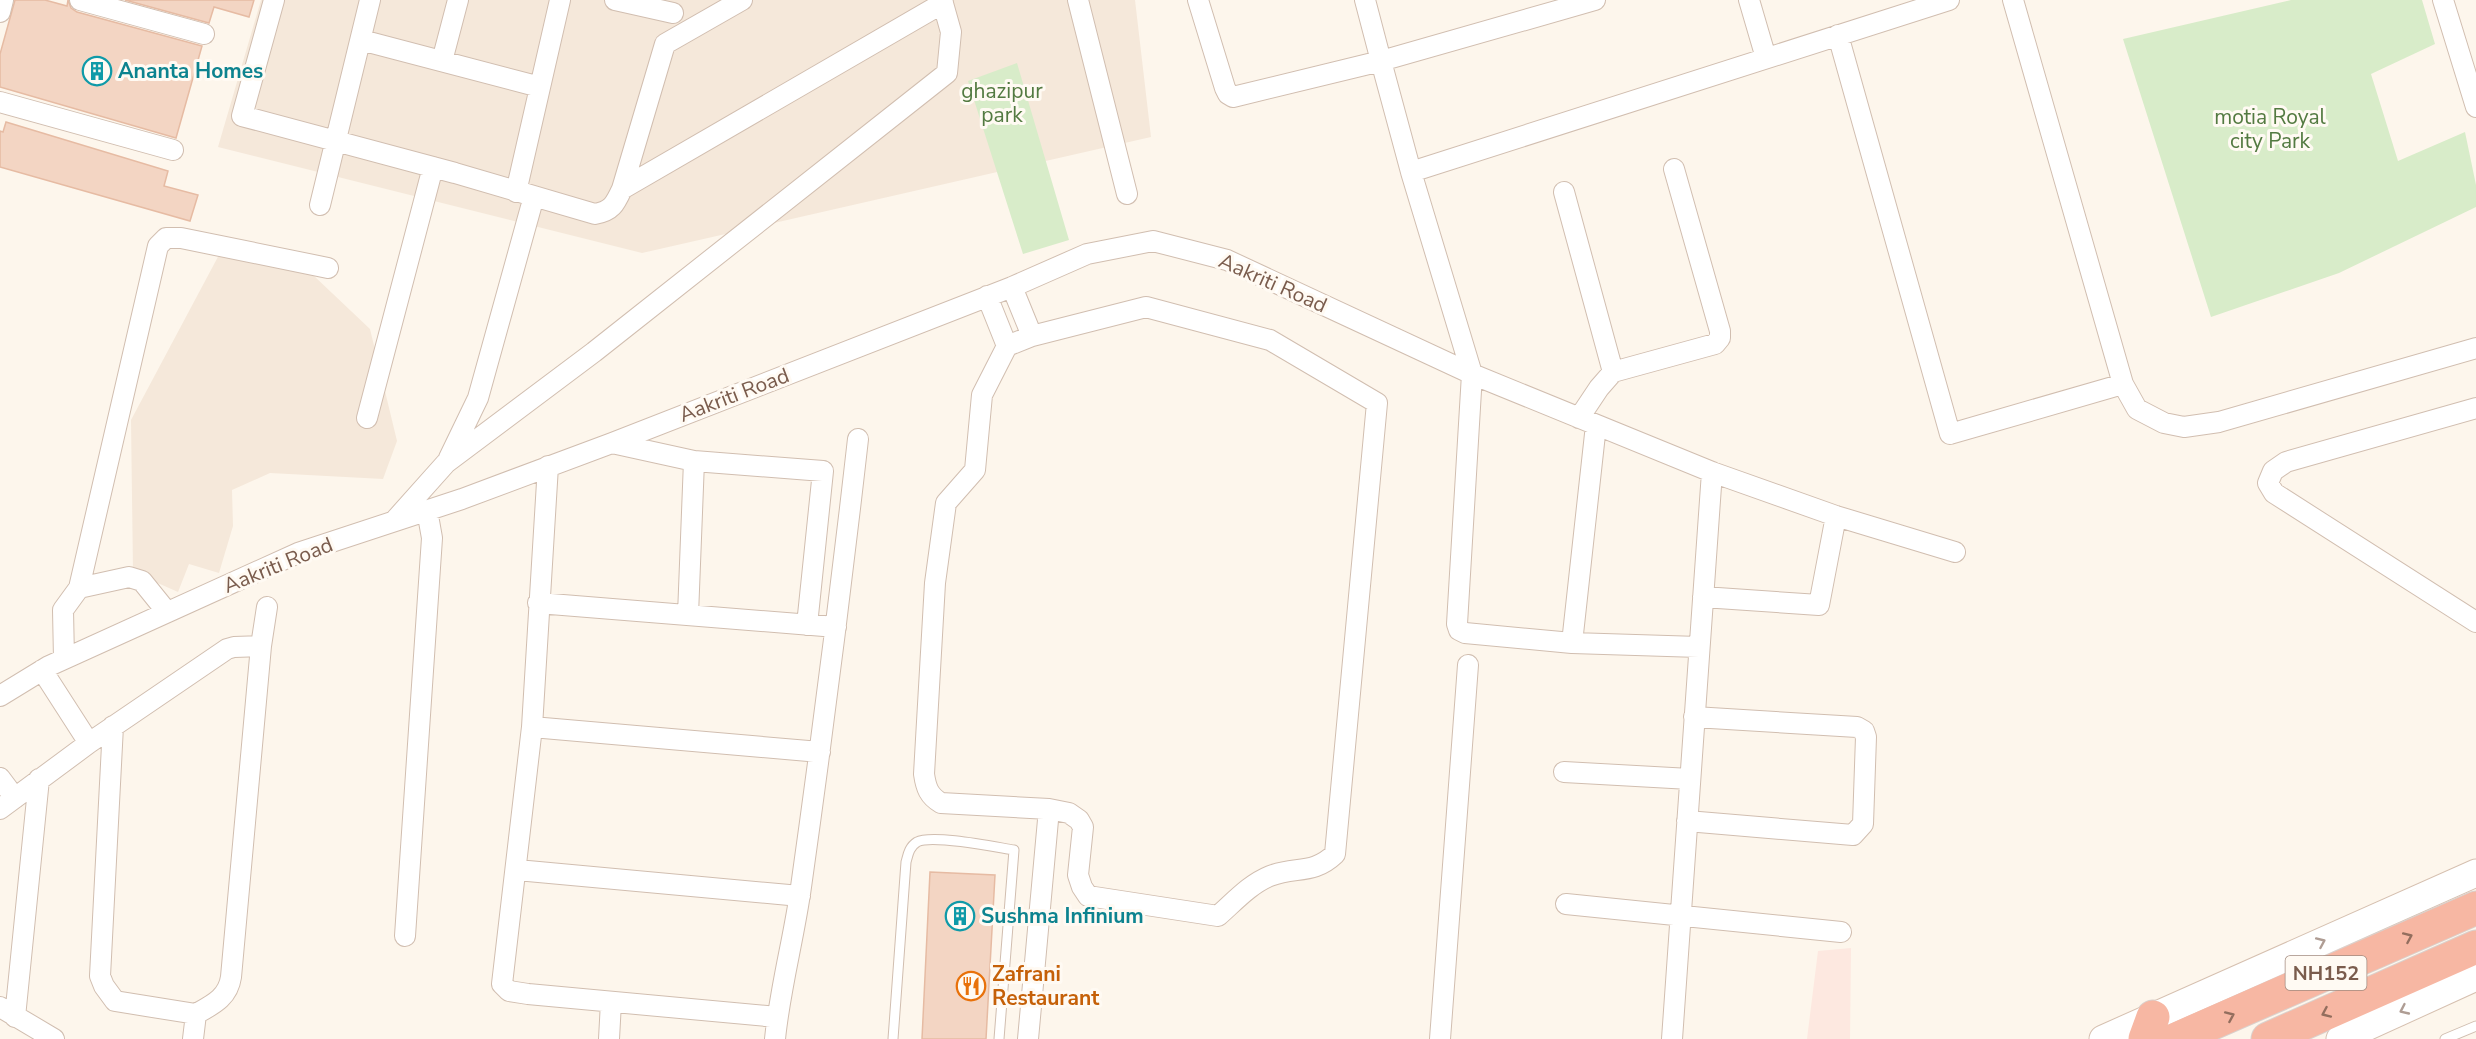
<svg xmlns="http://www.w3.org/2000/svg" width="2476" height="1039" font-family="'Nunito Sans',sans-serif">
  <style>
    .residential { fill: #f5e8da }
    .commercial { fill: #fde8e0 }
    .green { fill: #d8ecc9 }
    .building { fill: #f3d5c3; stroke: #e6bba3; stroke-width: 1.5 }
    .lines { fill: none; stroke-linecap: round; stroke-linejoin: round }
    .lane-casing { stroke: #d1beb0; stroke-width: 11 }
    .street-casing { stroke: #d1beb0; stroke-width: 22 }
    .secondary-casing { stroke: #d6c0b0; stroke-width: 29 }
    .highway-casing { stroke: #dad1cd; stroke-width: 35 }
    .lane { stroke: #fff; stroke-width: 9 }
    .street { stroke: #fff; stroke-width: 20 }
    .secondary { stroke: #fff; stroke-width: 27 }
    .highway { stroke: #f7b7a3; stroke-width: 33 }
    .oneway { stroke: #936e5e }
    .oneway2 { stroke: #af9d94 }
    .labels { text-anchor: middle; stroke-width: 6; stroke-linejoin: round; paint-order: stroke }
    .shield { fill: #fffaf3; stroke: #a28b7f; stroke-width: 1.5 }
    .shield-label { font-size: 20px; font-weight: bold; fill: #7a5c4d }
    .culture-label { font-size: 21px; font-weight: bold; fill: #0d838f; stroke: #fffaf3; text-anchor: start }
    .park-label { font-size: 21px; fill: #537a41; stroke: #fffaf3 }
    .street-label { font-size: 21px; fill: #7a5c4d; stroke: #fffaf3 }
    .food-label { font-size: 21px; font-weight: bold; fill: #c56008; stroke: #fffaf3; text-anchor: start }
  </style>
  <rect width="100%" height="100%" fill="#fdf6ec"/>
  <path class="residential" d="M261,0h874l16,137 -509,116 -424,-106z
    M220,253l93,22 57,54 27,112 -14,38 -113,-6 -38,17 1,36 -14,47 -30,-9 -11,28 -45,-20 -2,-152z"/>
  <path class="commercial" d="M1851,948l-1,91h-43l11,-88z"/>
  <path class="green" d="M2291,0h131l13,44 -64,30 27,87 67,-29 11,53v22l-137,66 -128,44 -88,-278z
    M1017,63l52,177 -46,14 -55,-173z"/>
  <path class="building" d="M15,0h30l22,6 1,-6 3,8 6,4 125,34 -26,92 -176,-51v-33z
    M125,0h129l-5,17 -35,-10 -5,16z
    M6,122l162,49 -4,15 34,9 -8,26 -190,-54v-36l3,1z
    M930,872l65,3 -9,164h-64z"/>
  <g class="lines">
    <g class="lane-casing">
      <path id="lane" d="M893,1039l13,-177c2,-7 3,-15 11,-20 15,-8 78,5 97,8l-15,189
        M2445,1039l31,-13"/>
    </g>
    <g class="street-casing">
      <path id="street" d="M80,0l124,34
        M274,0l-32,116 213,57 140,41c17,-3 20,-10 27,-25l321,-186
        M615,0l58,13
        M1078,0l49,194
        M1198,0l27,88 3,6 5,3 148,-36 -16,-61
        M1749,0l17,58
        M1949,0l-538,172 61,202 240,98 124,44 119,36
        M2013,0l110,384 14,25 27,14 20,4 35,-5 257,-74
        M2443,0l33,107
        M0,12l3,-12
        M1838,35l112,399 173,-50
        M361,40l179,47
        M442,61l16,-61
        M0,102l173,48
        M1411,172l-30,-111 214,-61
        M622,189l43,-145 77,-44
        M516,192l44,-192
        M1564,192l49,180
        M320,205l50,-205
        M1012,287l20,49
        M987,296l20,50
        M1146,307l124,33 107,63 -42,451c-22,21 -39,12 -65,22 -20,8 -36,26 -52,40l-130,-20 -6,-9 -4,-12 5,-48 -4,-7 -10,-7 -20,-4 -108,-6c-12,-7 -15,-15 -17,-29l11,-191 11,-80 29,-33 7,-75 25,-49 25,-10z
        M2476,408l-190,54 -13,9 -5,12 6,10 202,129
        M367,418l66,-251
        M1579,418l20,-30 14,-16 102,-28 5,-6v-7l-46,-162
        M612,443l82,18 129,10 -16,154
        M449,458l29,-60 53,-191
        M548,466l-16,261 -30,257 7,7 19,3 249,23
        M396,519l50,-56 148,-111 353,-279 4,-41 -9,-32
        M79,588l79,-342 8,-8h15l147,30
        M1703,597l116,8 17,-89
        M538,603l298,24
        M688,615l6,-154
        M1572,643l24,-218
        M64,659l-1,-49 16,-22 50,-11 13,4 25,31
        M42,670l47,73
        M0,696l49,-30 249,-113 164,-54 150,-56 400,-156 75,-33 66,-13 74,19 245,114 -15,250 2,6 6,3 107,10 127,4
        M113,726l-13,250 4,10 11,15 81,13
        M532,727l288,25
        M1564,772l126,7
        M0,778l15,20
        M0,809l89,-66 138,-94 7,-2 27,-1
        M1687,821l166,14 10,-11 3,-87 -2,-6 -7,-4 -163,-10
        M517,870l283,26
        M1566,904l275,28
        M405,936l27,-398 -5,-28
        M0,1007l54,32
        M15,1017l24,-238
        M193,1039l3,-25c16,-9 32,-16 35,-37l30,-331 6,-39
        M609,1039l2,-37
        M775,1039c5,-51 19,-101 26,-152 21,-149 40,-298 57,-448
        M1028,1039l21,-230
        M1440,1039l28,-374
        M1672,1039l40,-567"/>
    </g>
    <g class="secondary-casing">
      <path id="secondary" d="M2103,1039l373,-166
        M2340,1039l136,-62"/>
    </g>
    <g class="highway-casing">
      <path id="highway" d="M2145,1039l8,-22
        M2176,1039l300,-131
        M2268,1039l208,-92"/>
    </g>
    <use href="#lane" class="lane"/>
    <use href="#street" class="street"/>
    <use href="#secondary" class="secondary"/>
    <use href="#highway" class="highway"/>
  </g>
  <defs><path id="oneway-chevron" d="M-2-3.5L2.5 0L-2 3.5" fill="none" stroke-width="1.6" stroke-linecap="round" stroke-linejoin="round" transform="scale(1.5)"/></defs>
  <g class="oneway">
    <use href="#oneway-chevron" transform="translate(2408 937) rotate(-24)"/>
    <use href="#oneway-chevron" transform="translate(2326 1013) rotate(156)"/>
    <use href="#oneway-chevron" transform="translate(2230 1016) rotate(-24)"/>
  </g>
  <g class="oneway2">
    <use href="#oneway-chevron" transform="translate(2321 942) rotate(-24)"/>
    <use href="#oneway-chevron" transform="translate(2404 1010) rotate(155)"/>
  </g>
  <defs>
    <g id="building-ring" transform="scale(1.5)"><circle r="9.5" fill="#fffaf3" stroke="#0f9aa8" stroke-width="1.5"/><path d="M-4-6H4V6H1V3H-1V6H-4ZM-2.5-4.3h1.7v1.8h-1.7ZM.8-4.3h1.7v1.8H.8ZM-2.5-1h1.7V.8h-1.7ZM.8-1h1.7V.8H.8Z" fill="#0f9aa8"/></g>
    <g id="restaurant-ring" transform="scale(1.5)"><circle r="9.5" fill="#fffaf3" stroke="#e8710a" stroke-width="1.5"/><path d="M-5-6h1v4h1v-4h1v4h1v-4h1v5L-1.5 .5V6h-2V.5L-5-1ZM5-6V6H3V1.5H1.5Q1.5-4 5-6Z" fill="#e8710a"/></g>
  </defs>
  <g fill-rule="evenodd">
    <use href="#building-ring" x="97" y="71"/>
    <use href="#building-ring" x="960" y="916"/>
    <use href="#restaurant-ring" x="971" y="986"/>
  </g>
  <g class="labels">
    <rect class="shield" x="2285.5" y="956" width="81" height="34" rx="4.5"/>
    <g class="shield-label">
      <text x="2326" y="980">NH152</text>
    </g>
    <g class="culture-label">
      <text x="118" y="78">Ananta Homes</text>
      <text x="981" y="923">Sushma Infinium</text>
    </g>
    <g class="park-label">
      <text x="1002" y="98">ghazipur<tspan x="1002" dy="24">park</tspan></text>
      <text x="2270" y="124">motia Royal<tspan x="2270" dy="24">city Park</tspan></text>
    </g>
    <g class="street-label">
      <text transform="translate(1273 283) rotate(24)" y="7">Aakriti Road</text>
      <text transform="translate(734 395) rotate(-21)" y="7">Aakriti Road</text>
      <text transform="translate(278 565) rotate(-22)" y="7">Aakriti Road</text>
    </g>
    <g class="food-label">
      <text x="992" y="981">Zafrani<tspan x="992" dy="24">Restaurant</tspan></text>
    </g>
  </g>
</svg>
